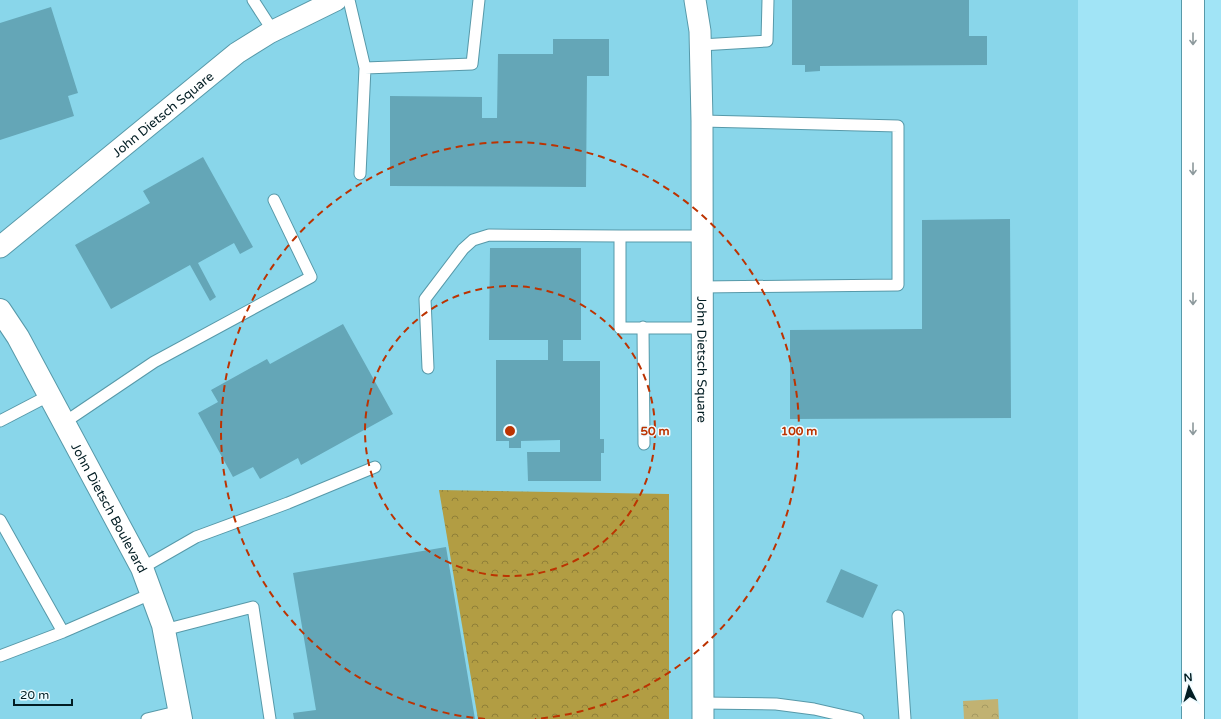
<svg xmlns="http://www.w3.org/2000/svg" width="1221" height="719" font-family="'Varela Round',sans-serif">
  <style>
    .built { fill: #89d6ea }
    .forest { fill: url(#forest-crowns) }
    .park { fill: url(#park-crowns) }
    .building { fill: #64a6b7 }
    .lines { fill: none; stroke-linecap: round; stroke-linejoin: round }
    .lane-casing { stroke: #5799a9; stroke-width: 13 }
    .street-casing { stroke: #5799a9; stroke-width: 23 }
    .secondary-casing { stroke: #5799a9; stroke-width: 24 }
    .highway-casing { stroke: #5799a9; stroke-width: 24 }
    .lane { stroke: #fff; stroke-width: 11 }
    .street { stroke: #fff; stroke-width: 21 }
    .secondary { stroke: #fff; stroke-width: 22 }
    .highway { stroke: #fff; stroke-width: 22 }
    .oneway { stroke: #8d999c }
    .ring { fill: none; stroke: #bc3301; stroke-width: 2; stroke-dasharray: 7 5 }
    .labels { text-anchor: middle; stroke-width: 3; stroke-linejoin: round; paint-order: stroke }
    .street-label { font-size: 13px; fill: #021d23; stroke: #eefbff }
    .centre { fill: #bc3301; stroke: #eefbff; stroke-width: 2 }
    .ring-label { font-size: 12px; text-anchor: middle; font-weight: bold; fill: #bc3301; stroke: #eefbff; stroke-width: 3; stroke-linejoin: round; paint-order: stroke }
  </style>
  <defs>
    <pattern id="forest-crowns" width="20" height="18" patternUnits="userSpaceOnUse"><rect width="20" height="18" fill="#b29d43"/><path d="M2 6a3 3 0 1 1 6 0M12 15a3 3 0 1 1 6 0" fill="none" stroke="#8f7f38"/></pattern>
    <pattern id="park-crowns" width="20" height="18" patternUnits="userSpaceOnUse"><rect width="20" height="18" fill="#c1b272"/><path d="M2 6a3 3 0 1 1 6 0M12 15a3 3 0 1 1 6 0" fill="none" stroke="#a49962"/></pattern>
  </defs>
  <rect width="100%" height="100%" fill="#a1e4f6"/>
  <path class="built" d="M0,0h1078v719h-1078z"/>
  <path class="forest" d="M439,490l230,4v225h-191z"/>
  <path class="park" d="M998,699l1,20h-35l-1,-18z"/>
  <path class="building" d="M792,0h177v36h18v29l-167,1v5l-15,1v-7h-13z
    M51,7l27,86 -10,3 6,20 -74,24v-117z
    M553,39h56v37h-22l-1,111 -196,-1v-90l92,1v21h15l1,-64h55z
    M203,157l50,90 -13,7 -6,-11 -36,20 18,34 -6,4 -20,-36 -79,44 -36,-64 75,-42 -7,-12z
    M1010,219l1,199 -221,1v-89l132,-1v-109z
    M490,248h91v92h-18v21h37v78h4v14h-3v28h-73l-1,-29h33v-12l-39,1v7h-12v-7h-13v-81h52v-20h-59z
    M343,324l50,90 -92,51 -3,-7 -38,21 -7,-12 -20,10 -35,-64 20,-11 -7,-12 56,-31 3,5z
    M446,547l29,172h-181l-1,-6 23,-3 -23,-137z
    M841,569l37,16 -15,33 -37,-16z"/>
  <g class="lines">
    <g class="lane-casing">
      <path id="lane" d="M253,0l20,31
        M349,0l16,68 107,-4 7,-64
        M701,45l66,-4 1,-41
        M360,174l5,-106
        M620,236h82
        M702,287l196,-2v-159l-196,-5
        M643,327l1,117
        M428,368l-3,-69 38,-50 10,-9 16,-5 131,1v92h82
        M0,421l50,-26
        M65,422l89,-60 157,-85 -37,-77
        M0,520l63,112 90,-39
        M142,568l54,-31 92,-34 87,-36
        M898,616l7,103
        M164,630l89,-23 17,112
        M0,656l63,-24
        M703,703l73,1 38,5 44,10
        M147,719l33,-8"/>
    </g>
    <g class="street-casing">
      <g id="street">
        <path id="s1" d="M695,0l5,31 2,90 1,598"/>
        <path id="s2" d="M0,247l237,-194 32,-20 67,-33"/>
      </g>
    </g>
    <g class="secondary-casing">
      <g id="secondary">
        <path id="s3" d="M0,310l18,27 124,231 21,57 18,94"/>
      </g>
    </g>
    <g class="highway-casing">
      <path id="highway" d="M1193,0v719"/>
    </g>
    <use href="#lane" class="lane"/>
    <use href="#street" class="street"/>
    <use href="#secondary" class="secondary"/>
    <use href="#highway" class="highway"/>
  </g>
  <defs><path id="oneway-shaft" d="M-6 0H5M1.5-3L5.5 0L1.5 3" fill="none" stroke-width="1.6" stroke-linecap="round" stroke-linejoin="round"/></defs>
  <g class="oneway">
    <use href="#oneway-shaft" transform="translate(1193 39) rotate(90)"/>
    <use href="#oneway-shaft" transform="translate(1193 169) rotate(90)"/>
    <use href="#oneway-shaft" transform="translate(1193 299) rotate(90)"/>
    <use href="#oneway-shaft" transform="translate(1193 429) rotate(90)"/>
  </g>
  <g class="ring">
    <circle cx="510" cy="431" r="145"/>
    <path d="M485 719A289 289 0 1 1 535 719"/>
  </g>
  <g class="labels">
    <g class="street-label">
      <text dy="5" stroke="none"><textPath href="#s2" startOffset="210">John Dietsch Square</textPath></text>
      <text dy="5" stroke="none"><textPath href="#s1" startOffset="360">John Dietsch Square</textPath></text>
      <text dy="5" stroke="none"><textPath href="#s3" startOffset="226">John Dietsch Boulevard</textPath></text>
    </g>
  </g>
  <circle cx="510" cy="431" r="6" class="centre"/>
  <g class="ring-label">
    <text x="655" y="435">50 m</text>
    <text x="799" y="435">100 m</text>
  </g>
  <g transform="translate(1189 687) rotate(355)" stroke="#eefbff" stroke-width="3" paint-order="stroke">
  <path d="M0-3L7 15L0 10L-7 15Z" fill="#021d23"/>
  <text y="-6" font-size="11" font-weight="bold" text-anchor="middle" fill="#021d23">N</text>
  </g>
  <path d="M14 699v6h58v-6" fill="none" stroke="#021d23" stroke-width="2"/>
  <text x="20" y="699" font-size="12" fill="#021d23" stroke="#eefbff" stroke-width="3" paint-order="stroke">20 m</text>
</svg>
